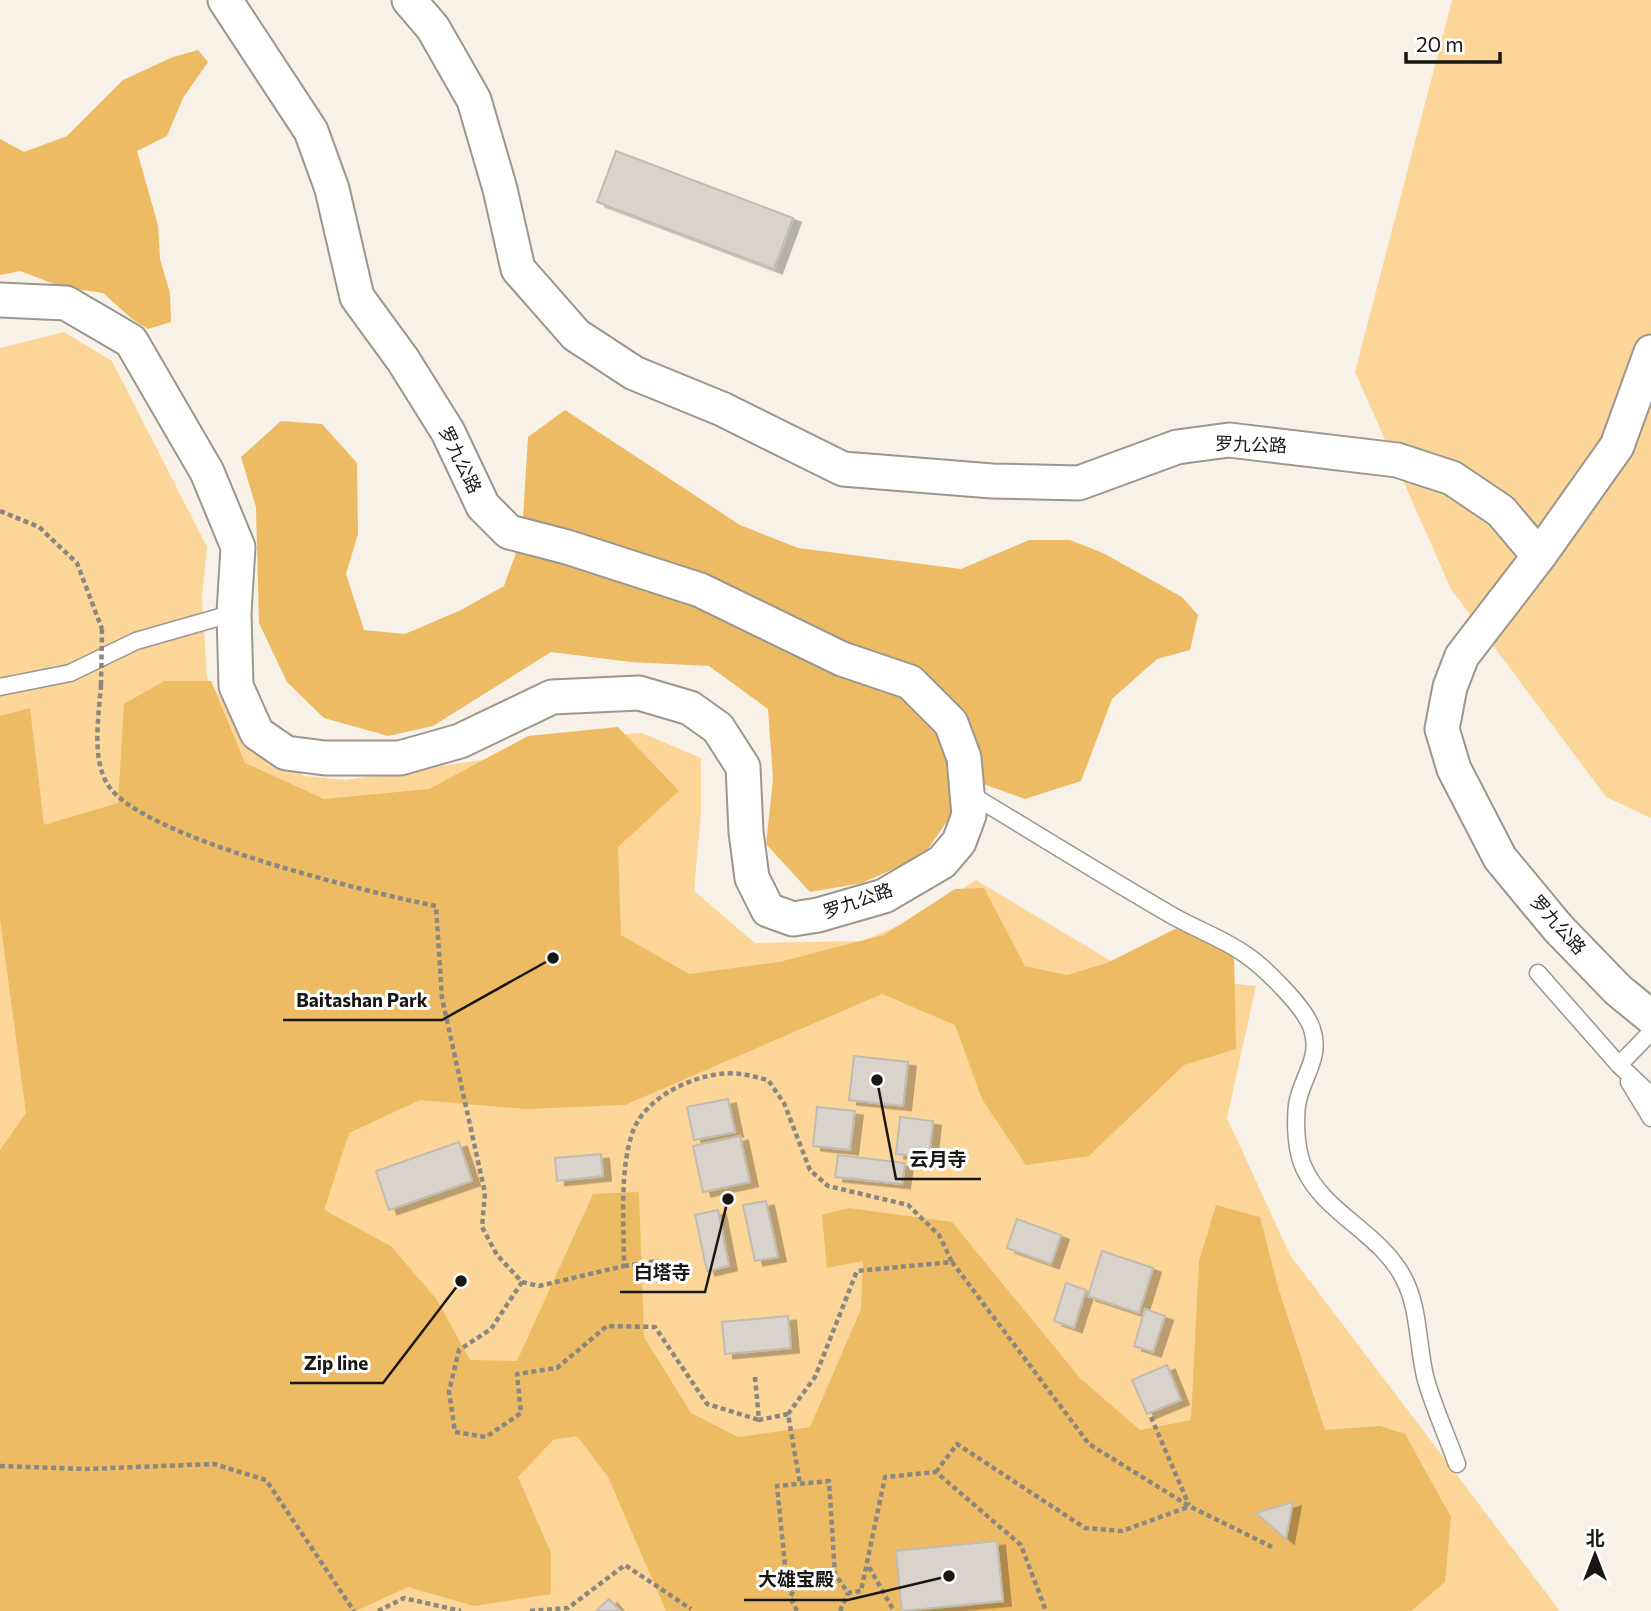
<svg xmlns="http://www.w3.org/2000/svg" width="1651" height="1611" font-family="Commissioner,'Noto Sans SC',sans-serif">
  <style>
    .green { fill: #fcd698 }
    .forest { fill: #edbb63 }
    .building { fill: #d9d3cb; stroke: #c1bcb3; stroke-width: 2; filter: url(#shadow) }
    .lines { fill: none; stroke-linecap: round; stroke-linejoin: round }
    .service-casing { stroke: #9b968e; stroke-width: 19 }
    .minor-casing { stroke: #9b968e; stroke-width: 37 }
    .path { stroke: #8a8680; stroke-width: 4.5; stroke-dasharray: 5 3.5; stroke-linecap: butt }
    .service { stroke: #fff; stroke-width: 16 }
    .minor { stroke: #fff; stroke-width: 33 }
    .path-bridge { stroke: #8a8680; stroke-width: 4.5; stroke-dasharray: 5 3.5; stroke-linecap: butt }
    .labels { text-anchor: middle; stroke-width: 6; stroke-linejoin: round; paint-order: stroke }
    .street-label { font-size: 18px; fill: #191714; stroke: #fff }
    .leader { fill: none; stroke: #191714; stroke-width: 2.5 }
    .callout-dot { fill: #191714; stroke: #fff; stroke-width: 2.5 }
    .callout-label { font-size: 19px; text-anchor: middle; font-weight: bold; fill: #191714; stroke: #fff; stroke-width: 6; stroke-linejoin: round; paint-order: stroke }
  </style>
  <defs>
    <filter id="shadow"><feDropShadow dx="8" dy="4.5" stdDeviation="0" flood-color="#0004"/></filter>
  </defs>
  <rect width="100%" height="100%" fill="#f7f1e8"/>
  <path class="green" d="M1452,0h199v818l-45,-21 -155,-208 -96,-217z
    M64,332l48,29 95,186 -5,50 5,81 50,71 47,27 42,4 136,-20 75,-21 85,-6 59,25v56l-7,77 61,52 107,-2 55,-23 59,-38 155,93 125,13 -29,132 63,137 270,356h-1560v-1263z"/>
  <path class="forest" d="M198,50l10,12 -25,36 -16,38 -30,15 21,74 2,34 10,34 1,29 -23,7 -16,-10 -29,-26 -41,-6 -42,-16 -20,4v-136l24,13 43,-16 56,-56 50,-23z
    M565,410l175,115 58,23 163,21 68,-29h41l33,13 79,44 16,18 -8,35 -33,9 -45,40 -31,82 -56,18 -50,-18 -52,75 -61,27 -52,9 -44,-48 7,-65 -5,-70 -59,-43 -78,-4 -80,-10 -118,74 -45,10 -64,-18 -37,-36 -28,-59 -3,-116 -15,-50 40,-36 41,3 35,39 1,71 -12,40 18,56 41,4 56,-24 43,-24 18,-50 6,-99z
    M164,681h47l34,82 79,36 105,-10 99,-53 90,-9 61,64 -61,56 3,88 68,39 90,-12 105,-27 71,-46 29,-1 41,78 42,9 40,-12 72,-36 55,29 2,93 -52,16 -95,91 -63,9 -44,-66 -27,-74 -73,-31 -257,111 -100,4 -105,-9 -71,33 -25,77 67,36 46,54 33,60 47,1 76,-167 46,-2 5,145 47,76 47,24 72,-10 51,-118 2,-48 -36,7 -5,-53 27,-7 103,14 128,156 60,52 51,-10 8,-159 17,-56 44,12 18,70 47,143 55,-4 25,8 46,83 -6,65 -34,29h-745l-58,-134 -31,-41 -24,4 -35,37 33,76v41l-77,12 -66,-19 -52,24h-356v-461l26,-37 -26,-194v-203l30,-8 14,117 74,-22 6,-99z"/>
  <path class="building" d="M616,151l177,67 -19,51 -177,-67z
    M854,1056l54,6 -5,44 -54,-6z
    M728,1099l7,33 -41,8 -7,-33z
    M817,1107l38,4 -5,39 -37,-4z
    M900,1117l33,4 -4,36 -33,-3z
    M740,1136l10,46 -47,10 -10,-46z
    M459,1142l13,39 -83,29 -13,-39z
    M601,1154l2,22 -46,5 -2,-23z
    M838,1155l67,8 -3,21 -67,-7z
    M766,1201l12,56 -23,4 -12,-56z
    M718,1210l11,56 -22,5 -12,-56z
    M1017,1219l44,16 -10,29 -44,-16z
    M1102,1251l51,17 -14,45 -51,-17z
    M1066,1283l20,7 -12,38 -20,-7z
    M1145,1309l20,7 -12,36 -19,-6z
    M788,1316l3,32 -66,6 -3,-32z
    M1167,1365l14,35 -34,14 -15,-34z
    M1293,1502l-7,37 -30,-26z
    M997,1541l6,60 -101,10 -6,-60z
    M609,1599l11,12h-24z"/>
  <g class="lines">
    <g class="service-casing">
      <path id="service" d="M0,687l70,-14 66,-32 98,-28
        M967,792c66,40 132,81 199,120 26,16 55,25 80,43 18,12 60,53 66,74 10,29 -11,49 -15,76 -2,19 -1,46 7,63 20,45 76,65 99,109 17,31 14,69 23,103 8,28 21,56 31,84
        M1538,973l81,92 32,30
        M1619,1065l32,-33
        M1629,1082l22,36"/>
    </g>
    <g class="minor-casing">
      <path id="minor" d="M409,0l24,28 41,72 26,89 18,80 58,66 58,38 88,36 121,60 149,12 87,2 98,-36 52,-7 168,20 55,18 49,33 38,45 -77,100 -12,31 -8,42 12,40 46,89 58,70 60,62 33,27
        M0,300l66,3 65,38 76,131 31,75 -4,66 2,73 21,47 29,20 39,5h75l60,-17 92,-44 87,-4 51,15 28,20 25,39 3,65 6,46 16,32 25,9 25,-4 66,-19 58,-34 17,-20 10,-27 -5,-57 -13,-35 -41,-41 -68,-23 -142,-69 -133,-43 -58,-15 -26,-26 -35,-74 -45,-72 -46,-63 -25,-108 -21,-58 -86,-131
        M1539,556l78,-110 34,-94"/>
    </g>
    <path class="path" d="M0,511l39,16 38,36 25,66
      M101,685c-2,29 -10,74 7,100 33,53 263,108 328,121l6,92 43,195 -3,34 15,28 25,27 -31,47 -32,21 -10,41 6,41 31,5 35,-24 -4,-39 40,-6 50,-42 48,1 52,77 52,16
      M624,1266l34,-5
      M522,1282l17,4 85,-20c0,-40 -5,-96 9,-135 14,-37 70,-62 108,-57 9,1 18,4 27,6l16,23 26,67 18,16 80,19 31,30 13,27
      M755,1377l4,43 29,-6 12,70
      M788,1414l27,-37 42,-106 95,-9 137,182 100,62 83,41
      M1151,1417l38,88
      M0,1466l86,3 128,-5 52,16 88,131
      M936,1472l21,-28 128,84 37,3 66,-24
      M869,1567l25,44
      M835,1574l-49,1 -9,-89 52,-5 6,93 13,19 13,-2 24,-114 51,-5 85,73 25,66
      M378,1611l26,-13 57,13
      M530,1611l38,-3 57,-43 66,44
      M797,1611l-7,-14 12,-22
      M840,1611l8,-18"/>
    <use href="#service" class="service"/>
    <use href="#minor" class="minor"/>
    <path class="path-bridge" d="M101,685l1,-56"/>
  </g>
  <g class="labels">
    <g class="street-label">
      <text transform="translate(1251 445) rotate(2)" y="6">罗九公路</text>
      <text transform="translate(460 460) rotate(64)" y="6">罗九公路</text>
      <text transform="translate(858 901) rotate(-19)" y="6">罗九公路</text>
      <text transform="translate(1558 925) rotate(48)" y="6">罗九公路</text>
    </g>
  </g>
  <path class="leader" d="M553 958L442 1020H283M877 1080L896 1179H981M728 1199L705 1292H620M461 1281L383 1383H290M949 1576L848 1600H744"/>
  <g class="callout-dot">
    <circle cx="553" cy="958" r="7"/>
    <circle cx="877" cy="1080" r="7"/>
    <circle cx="728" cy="1199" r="7"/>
    <circle cx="461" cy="1281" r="7"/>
    <circle cx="949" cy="1576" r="7"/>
  </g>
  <g class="callout-label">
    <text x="362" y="1007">Baitashan Park</text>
    <text x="938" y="1166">云月寺</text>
    <text x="662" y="1279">白塔寺</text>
    <text x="336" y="1370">Zip line</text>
    <text x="796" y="1586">大雄宝殿</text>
  </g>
  <g transform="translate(1595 1555)" stroke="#ffffff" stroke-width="5" paint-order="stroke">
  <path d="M0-5L12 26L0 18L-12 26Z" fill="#191714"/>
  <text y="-10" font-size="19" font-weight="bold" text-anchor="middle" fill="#191714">北</text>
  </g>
  <path d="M1406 52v10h94v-10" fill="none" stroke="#191714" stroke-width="3.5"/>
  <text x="1416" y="52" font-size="21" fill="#191714" stroke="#ffffff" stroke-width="5" paint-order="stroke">20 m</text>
</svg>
